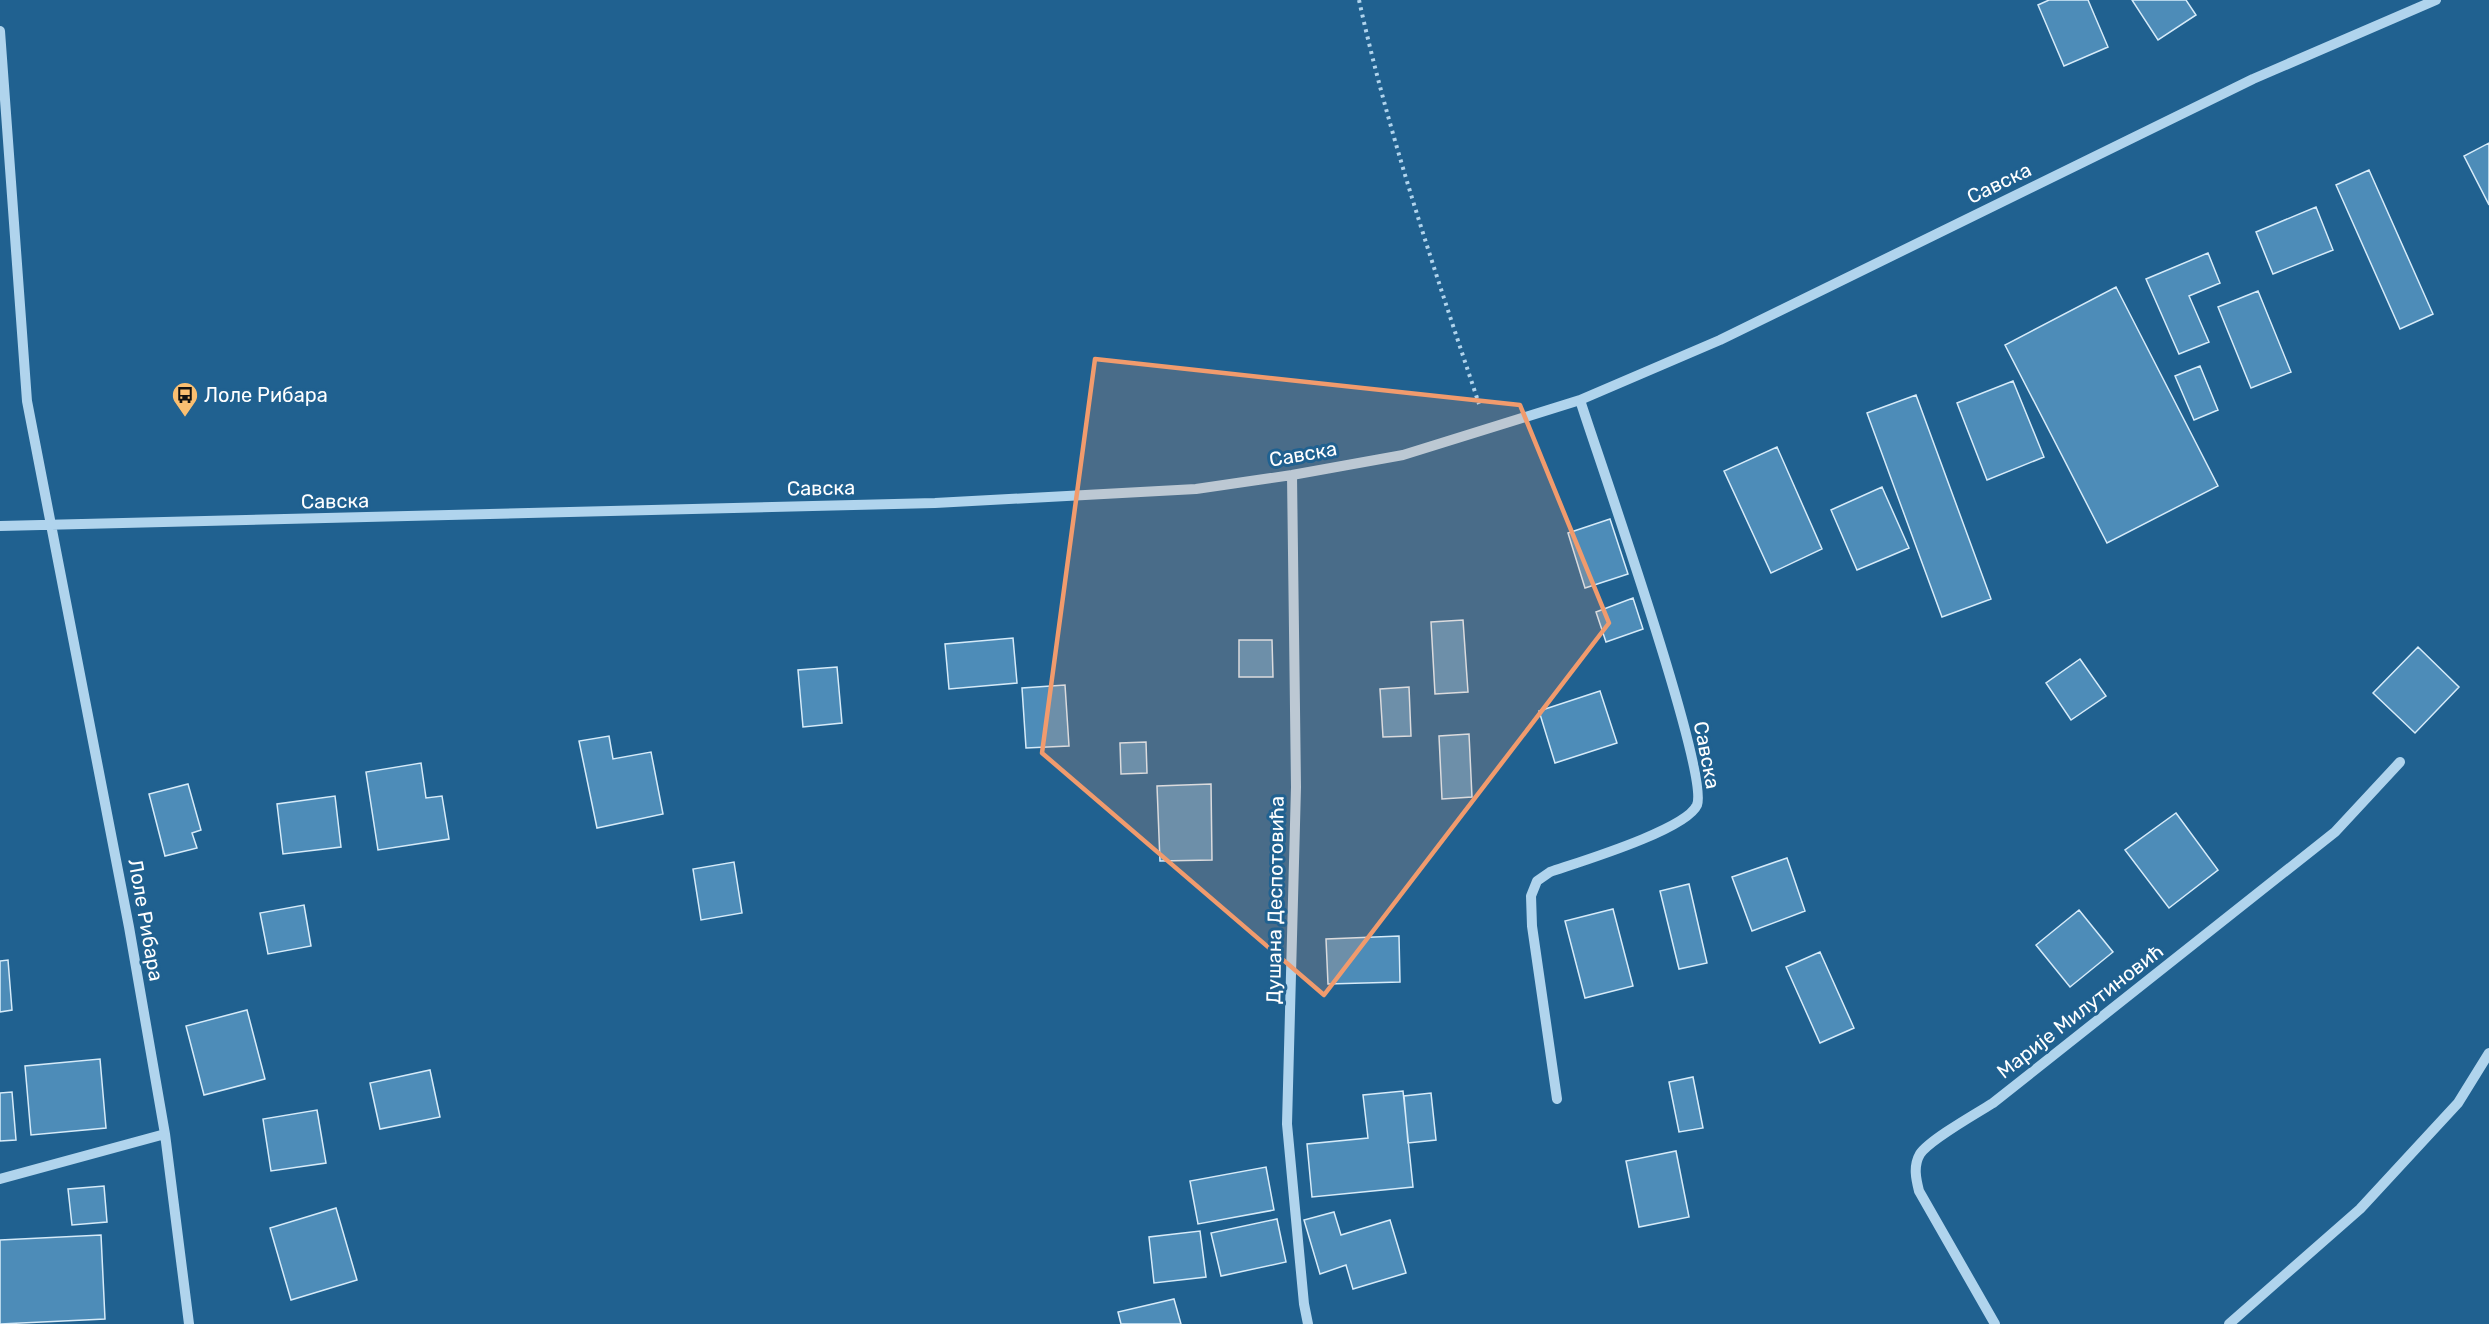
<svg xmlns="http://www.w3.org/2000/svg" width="2489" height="1324" font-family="Rubik,sans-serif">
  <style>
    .building { fill: #4d8cb8; stroke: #d6ebf9; stroke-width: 1.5 }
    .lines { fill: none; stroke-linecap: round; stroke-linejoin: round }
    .path { stroke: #b0d4ed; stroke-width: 4; stroke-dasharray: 3 4.5; stroke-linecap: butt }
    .minor { stroke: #b0d4ed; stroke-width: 10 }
    .marked { fill: #f19b6d; fill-opacity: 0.2; stroke: #f19b6d; stroke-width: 4.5; stroke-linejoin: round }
    .labels { text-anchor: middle; stroke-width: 6; stroke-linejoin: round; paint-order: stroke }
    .street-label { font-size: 20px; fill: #fff; stroke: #206190 }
    .poi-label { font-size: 20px; fill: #fff; stroke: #206190; text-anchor: start }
  </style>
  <rect width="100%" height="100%" fill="#206190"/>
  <path class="building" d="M2049,0h39l20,47 -44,19 -26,-61z
    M2132,0h54l10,15 -38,25z
    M2489,143v62l-25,-49z
    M2369,170l64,144 -33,15 -64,-144z
    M2316,207l17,43 -60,24 -17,-42z
    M2208,253l12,30 -31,13 20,46 -30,12 -33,-75z
    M2116,287l102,199 -111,57 -102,-198z
    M2258,291l33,81 -40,16 -33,-81z
    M2200,366l18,44 -24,10 -19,-44z
    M2013,381l31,76 -57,23 -30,-77z
    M1916,395l75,204 -49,18 -75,-204z
    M1777,447l45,102 -51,24 -47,-102z
    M1882,487l27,61 -52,22 -26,-60z
    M1610,519l18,55 -43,14 -17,-55z
    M1633,598l10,31 -37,13 -10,-30z
    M1463,620l5,72 -33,2 -4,-72z
    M1013,638l4,45 -68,6 -4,-45z
    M1239,640h33l1,37h-34z
    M2418,647l41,40 -44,46 -42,-40z
    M2080,659l26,37 -35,24 -25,-37z
    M837,667l5,56 -39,4 -5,-57z
    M1065,685l4,61 -43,2 -4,-60z
    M1409,687l2,49 -28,1 -3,-48z
    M1600,691l17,52 -62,20 -16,-52z
    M1469,734l3,63 -30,2 -3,-63z
    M609,736l4,23 38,-7 12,62 -66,14 -18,-87z
    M1146,742l1,31 -26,1 -1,-31z
    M421,763l5,35 16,-2 7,43 -71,11 -12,-78z
    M188,784l13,46 -9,3 5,15 -32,8 -16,-62z
    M1211,784l1,76 -52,1 -3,-75z
    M335,796l6,51 -58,7 -6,-50z
    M2176,813l42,57 -49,38 -44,-58z
    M1787,858l18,53 -53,20 -20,-54z
    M734,862l8,51 -41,7 -8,-51z
    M1689,884l18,79 -28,6 -19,-78z
    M304,905l7,41 -43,8 -8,-41z
    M1613,909l20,77 -48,12 -20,-77z
    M2079,910l34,42 -43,35 -34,-42z
    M1399,936l1,46 -72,2 -2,-45z
    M1820,952l34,76 -34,15 -34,-76z
    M8,960l4,50 -12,2v-51z
    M247,1010l18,69 -61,16 -18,-69z
    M100,1059l6,69 -75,7 -6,-69z
    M430,1070l10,47 -60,12 -10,-46z
    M1693,1077l10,51 -24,4 -10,-50z
    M1403,1091l10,96 -101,10 -5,-53 61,-6 -5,-43z
    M12,1092l4,48 -16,1v-48z
    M1431,1093l5,47 -28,3 -4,-47z
    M317,1110l9,53 -55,8 -8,-52z
    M1676,1151l13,66 -50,10 -13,-66z
    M1266,1167l8,43 -76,14 -8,-43z
    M104,1186l3,36 -35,3 -4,-36z
    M336,1208l21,72 -66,20 -21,-72z
    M1334,1212l7,23 49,-15 16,53 -53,16 -7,-24 -26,9 -16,-54z
    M1277,1219l9,43 -65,14 -10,-43z
    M1200,1231l6,46 -52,6 -5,-46z
    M101,1235l4,84 -105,5v-84z
    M1174,1299l7,25h-60l-3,-12z"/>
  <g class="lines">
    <path class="path" d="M1359,0c30,137 76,271 120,404"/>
    <path class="minor" d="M0,31l27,370 102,526 36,207 24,190
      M1292,475l4,312 -9,337 17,180 4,20
      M0,526l935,-23 261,-14 96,-14 111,-20 177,-55 140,-60 533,-261 183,-79
      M1557,1099l-25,-173 -1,-30 6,-15 13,-9c29,-10 136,-42 147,-67 13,-32 -100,-351 -117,-405
      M0,1179l165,-45
      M1995,1324l-76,-133c-3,-12 -6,-25 1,-37 9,-14 57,-41 73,-51l342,-271 65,-70
      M2229,1324l131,-115 98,-106 31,-50"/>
  </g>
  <path class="marked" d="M1095,359l425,46 89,218 -285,372 -282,-242z"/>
  <defs>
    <g id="bus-pin" transform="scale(1.35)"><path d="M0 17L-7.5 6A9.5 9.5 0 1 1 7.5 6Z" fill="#fabf71" stroke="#206190"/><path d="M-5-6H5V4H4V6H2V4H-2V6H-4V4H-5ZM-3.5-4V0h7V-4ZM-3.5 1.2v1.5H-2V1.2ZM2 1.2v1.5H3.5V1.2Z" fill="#111"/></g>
  </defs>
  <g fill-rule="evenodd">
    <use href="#bus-pin" x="185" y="395"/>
  </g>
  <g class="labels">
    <g class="street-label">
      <text transform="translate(1999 183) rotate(-26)" y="7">Савска</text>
      <text transform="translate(1303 454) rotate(-10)" y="7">Савска</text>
      <text transform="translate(821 488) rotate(-1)" y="7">Савска</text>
      <text transform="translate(335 501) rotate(-1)" y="7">Савска</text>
      <text transform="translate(1707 755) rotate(79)" y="7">Савска</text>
      <text transform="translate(1275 900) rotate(-89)" y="7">Душана Деспотовића</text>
      <text transform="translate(146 920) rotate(80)" y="7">Лоле Рибара</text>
      <text transform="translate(2080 1011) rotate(-38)" y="7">Марије Милутиновић</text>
    </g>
    <g class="poi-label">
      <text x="204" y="402">Лоле Рибара</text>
    </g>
  </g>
</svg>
